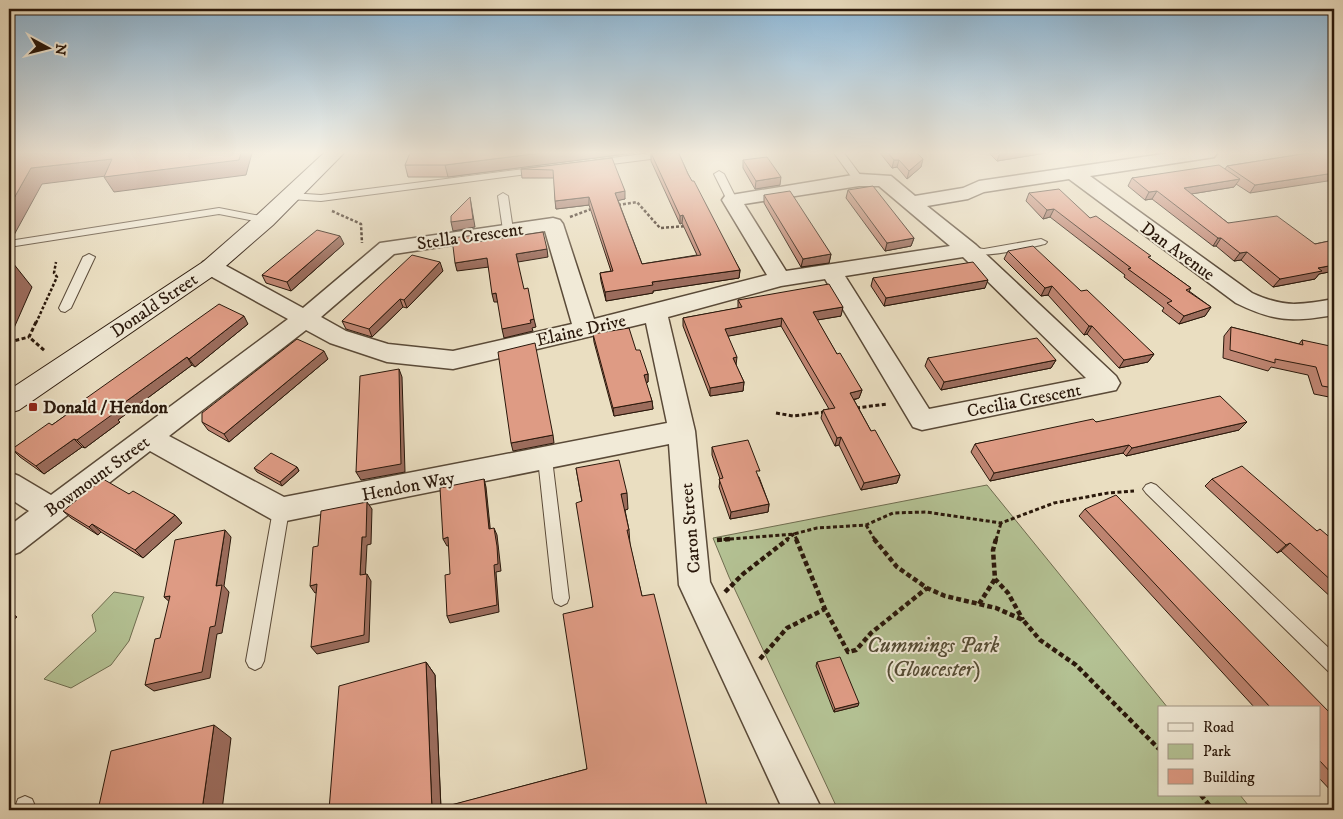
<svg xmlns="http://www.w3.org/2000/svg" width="1343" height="819" font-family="'IM FELL DW Pica',serif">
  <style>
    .green { fill: #b4c294; stroke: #6f6d50 }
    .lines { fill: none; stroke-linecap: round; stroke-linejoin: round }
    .lane-casing { stroke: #5a4a38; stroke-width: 2 }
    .street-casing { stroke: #5a4a38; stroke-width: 3 }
    .secondary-casing { stroke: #2a180b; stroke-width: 2 }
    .path-far2 { stroke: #2a180b; stroke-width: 2.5; stroke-dasharray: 3 2; stroke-linecap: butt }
    .path-far1 { stroke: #2a180b; stroke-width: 3; stroke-dasharray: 4 2.5; stroke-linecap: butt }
    .path { stroke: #2a180b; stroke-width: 4.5; stroke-dasharray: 5 3; stroke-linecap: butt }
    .lane { fill: #f1ead7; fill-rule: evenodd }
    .street { fill: #f1ead7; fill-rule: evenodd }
    .secondary { fill: #f1ead7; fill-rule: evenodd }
    .wall { fill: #bf8572; stroke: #2a180b }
    .shaded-wall { fill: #9b6c5c; stroke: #2a180b }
    .building { fill: #de9b84; stroke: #2a180b }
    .poi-dot { fill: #8f2418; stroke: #f1ead7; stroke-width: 2 }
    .labels { text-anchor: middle; stroke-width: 4; stroke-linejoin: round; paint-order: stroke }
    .street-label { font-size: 18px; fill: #2a180b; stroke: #f1ead7 }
    .poi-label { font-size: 18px; font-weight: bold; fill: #2a180b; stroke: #f1ead7; text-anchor: start }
    .near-park-label { font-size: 21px; font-style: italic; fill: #534b34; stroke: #f1ead7 }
  </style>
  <rect width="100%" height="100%" fill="#eadec1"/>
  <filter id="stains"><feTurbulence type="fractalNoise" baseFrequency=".004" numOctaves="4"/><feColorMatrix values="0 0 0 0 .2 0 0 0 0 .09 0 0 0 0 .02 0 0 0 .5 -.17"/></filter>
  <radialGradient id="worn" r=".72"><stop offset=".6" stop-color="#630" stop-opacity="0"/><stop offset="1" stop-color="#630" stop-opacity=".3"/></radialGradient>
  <path class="green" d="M987,485l181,223h-9v87h81l12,15h-414l-109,-233 -16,-39z
    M114,592l30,5 -15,44 -18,24 -40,23 -27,-9 52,-48 -4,-16z"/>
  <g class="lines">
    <g class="lane-casing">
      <path id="lane" d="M650,153h29l-5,3 -78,10 -5,-3 5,-3z
        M834,153h10l20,27 -1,2h-8z
        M540,167l3,1v4l-222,29 -31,-2 -5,-3 5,-3 31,2z
        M719,171l5,3 13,26 -1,2h-8l-14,-28z
        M503,193l5,3 5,34 -5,3 -5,-3 -5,-34z
        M219,208l46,9 5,3 -5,3 -46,-9 -210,33v-6z
        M1041,239l6,3 -2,2c-17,4 -71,18 -83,6l6,-3 16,2z
        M89,254l6,3 -24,51 -6,4 -4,-1 -2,-3 24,-51z
        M545,453l5,2 2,4 17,139 -2,5 -6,3 -6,-3 -2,-5 -15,-139 2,-4z
        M1151,483l5,2 178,168v21l-6,-3 -182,-178 -3,-4 3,-4z
        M281,504l5,1 3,5 -25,151 -3,6 -6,3 -6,-3 -3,-6 27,-151 3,-5z
        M25,796l7,3 3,7 -1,4h-20l4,-11z"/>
    </g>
    <g class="street-casing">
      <path id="street" d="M1170,153h47l-3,4 -6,1 -118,18 162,117c33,15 47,12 82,6v16c-42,7 -59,7 -98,-12l-167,-124 -85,13 -16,7 -41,7 49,39 140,131 4,7 -4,7 -194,40 -9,-3 -88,-148 -44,7 -113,31 27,114 15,151 112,228h-39l-104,-225 -10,-141 -388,78 -10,-3 -121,-68 -130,101 -11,4v-30l20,-15 -20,-13v-26l10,4 32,19 237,-176 -85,-47 -3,-5 3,-5 8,-2 8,2 84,46 77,-65 173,-25 7,2 3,4 31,95 173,-44 -45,-75 3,-4 134,-22 32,2 24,20 48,-8 16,-7zM859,186h20l71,60 -164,25 -42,-67zM545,231l27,93 -119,27 -65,-7 -42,-13 -25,-14 73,-63zM963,257l123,121 -157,31 -84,-133zM646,323l21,100 -383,74 -115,-61 137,-106 24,13 57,19 66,7z"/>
    </g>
    <g class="secondary-casing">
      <path id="secondary" d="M324,153h20l-71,72 -54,47 -200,138 -10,3v-23l194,-128 54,-47z"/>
    </g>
    <path class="path-far2" d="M618,205l19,-3 23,26 27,-2
      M332,211l29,13 1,19
      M570,217l24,-9
      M36,323l21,-46 -3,-4 2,-11"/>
    <path class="path-far1" d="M36,322l-7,15 16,14
      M9,342l20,-5
      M856,408l31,-4
      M776,413l17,3 32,-4
      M866,525l9,15
      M717,540l77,-6 23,-6 49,-3 27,-12 33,-1 75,11 53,-20 54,-10 26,-2
      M786,540l8,-6 3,6
      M996,540l5,-17"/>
    <path class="path" d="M796,539l29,70
      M874,539l23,28 30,21 18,8 51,12 27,12 17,20 36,25 83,84
      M996,539l-3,11 2,29 13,14 15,27
      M717,540l13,-1
      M725,592l18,-18 45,-35
      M979,604l16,-25
      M760,659l27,-31 38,-19 23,43 8,-2 15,-17 56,-45
      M1201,795l12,15"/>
    <use href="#lane" class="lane"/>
    <use href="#street" class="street"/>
    <use href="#secondary" class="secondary"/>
  </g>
  <path class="wall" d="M634,153l-186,24h-40l-3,-12z
    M651,153l29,3 8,18 52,96 -1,8 -86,13v2l-47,8 -5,-20 -1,-8 11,-2 -22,-66 -33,4 -2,-31h-32l-1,-9 91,-11 13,41 -7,1 24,64 55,-9 -15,-32 -2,1 -29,-63z
    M880,153h37l4,14 -14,12 -10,-12 -5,1z
    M989,153h57l-49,8z
    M1309,153l-59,40 -14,-9 -2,3 -43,7 37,29 87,21 19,-4v31l-15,3 -4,5 -42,8 -32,-27 -7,1 -18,-15h-3l-61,-47 -7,1 -17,-14 4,-8 93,-9 2,-3z
    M743,160l37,25 -25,4 -12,-21z
    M848,190l66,48 -3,8 -26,5 -39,-53z
    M1029,193l61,25 59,40 42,30 -2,3 22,16 -6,9 -26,8 -17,-13 2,-3 -40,-31 1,-2 -75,-58 -7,2 -17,-18z
    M764,195l67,59 -2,9 -28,4 -37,-64z
    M344,244l-53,47 -25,-8 -4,-8z
    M1008,251l73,40 73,63 -6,8 -29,6 -32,-34 -3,1 -36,-40 -7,1 -37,-37z
    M443,271l-36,37 -4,-1 -31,30 -26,-8 -4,-8z
    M873,278l112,10 -101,18 -13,-20z
    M738,300l103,16 -24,4 20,34 25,36 -3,8 -5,2 17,31 29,44 -3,8 -36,7 -22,-45 -4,1 -14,-28 2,-8 6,-1 -48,-83 -53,10 8,29 8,17 -1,9 -33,5 -27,-70v-8l55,-10z
    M248,324l-53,43 -3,-2 -74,55 2,2 -35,26 -3,-1 -38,27 -24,-17 -8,-8 40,-24 34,-24 -1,-2z
    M1231,327l68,17 3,-4 30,12h2v46l-20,-4 -6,-19 -37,-8 -3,4 -45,-13 1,-22z
    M593,334l43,16 12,24v8l-2,1 6,18 1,8 -39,7 -20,-74z
    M928,358l128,2 -5,8 -110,22 -16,-24z
    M328,359l-99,83 -21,-12 -6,-8z
    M1096,422l143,8 -113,26 -3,-3 -133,28 -19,-29 4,-8z
    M712,447l47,30 10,27 -1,8 -38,7 -11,-32 1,-8 -8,-24z
    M297,467l2,4 -17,15 -25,-14 -3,-4z
    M576,468l52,41 -3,1 4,20 1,15 12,51 66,214h-379l97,-148 9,13 6,133 146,-39 6,-162 -11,-105z
    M1212,479l105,52 17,10v59l-53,-49 -4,2 -72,-67z
    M129,494l46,21 7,8 -39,35 -42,-26 -3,3 -27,-17 -8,-7z
    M1085,509l249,208v77l-15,-16v-70h-64l-176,-192z
    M817,662l41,44 -24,6 -18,-46z"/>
  <path class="shaded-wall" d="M241,153h11l-6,22 -132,17 -10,-15z
    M541,153h93l-186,24 -3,-12z
    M1000,153h46l-49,8z
    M112,159l10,15 -80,10 -28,51 -5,1v-29l22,-39z
    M923,159l-2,8 -14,12 2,-8z
    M894,160h5l-2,7 -5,1z
    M1334,173v7l-84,13 5,-8z
    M781,177l-1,8 -25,4 1,-8z
    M1240,179l-6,8 -55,9 5,-8z
    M625,191v8l-9,2 -1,-8z
    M1157,191l-5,8 -7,1 4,-8z
    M470,197l5,30 -22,4 -2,-9z
    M589,197v8l-33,4 -1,-8z
    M1054,209l-4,8 -7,2 4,-9z
    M683,215l-1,8 -2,1v-8z
    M340,236l4,8 -53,47 -4,-9z
    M914,238l-3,8 -26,5 2,-8z
    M1218,238h3l-5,8h-3z
    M547,249l1,8 -30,5 -2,-8z
    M1247,252l-6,8 -7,1 6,-8z
    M831,254l-2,9 -28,4 2,-8z
    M9,258l23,29 -18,41h-5z
    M487,258l2,9 -32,4 -2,-8z
    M440,262l3,9 -36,37 -3,-8z
    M1334,265v6l-15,3 -4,5 -42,8 7,-8 38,-11z
    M740,270l-1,8 -86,13v2l-47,8 -1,-9 47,-10z
    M988,280l-3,8 -101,18 2,-8z
    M1052,286l-4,9 -7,1 4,-8z
    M496,293l2,9h-4l-2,-8z
    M400,299l3,8 -31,30 -3,-8z
    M843,307l-2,9 -30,5 2,-9z
    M1211,307l-6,9 -26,8 5,-8z
    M244,316l4,8 -53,43 -6,-8z
    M782,318l-1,8 -57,11 1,-8z
    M534,319l2,8 -4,1 1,3 -29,7 -2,-9z
    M1089,326h3l-5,8 -3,1z
    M324,351l4,8 -99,83 -5,-8z
    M1154,354l-6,8 -29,6 5,-8z
    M187,357l5,8 -74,55 2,2 -35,26 -8,-8 33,-27z
    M737,357l-1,8 -3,-7z
    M1056,360l-5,8 -110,22 3,-8z
    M399,369l3,8 3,95 -44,8 -5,-8z
    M648,374v8l-4,1v-8z
    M744,382l-1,9 -33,5v-8z
    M862,390l-3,8 -12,3 3,-8z
    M652,401l1,8 -39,7 -1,-8z
    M1247,422l-8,8 -113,26 6,-8z
    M553,435l1,8 -41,8 -2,-8z
    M841,437l-2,8 -4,1 2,-8z
    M74,439l8,8 -38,27 -8,-8z
    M1129,445l-6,8 -133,28 4,-8z
    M297,467l2,4 -17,15 -2,-4z
    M900,475l-3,8 -36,7 3,-7z
    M484,479l2,8 5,49 -2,-7z
    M627,493l1,16 -5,2 -2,-17z
    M367,502l5,7 -1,35 -4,1 -2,37 -5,-7 2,-38z
    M769,504l-1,8 -38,7 1,-7z
    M175,515l7,8 -39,35 -8,-8z
    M92,524l9,8 -3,3 -9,-8z
    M494,528l3,7 4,36 -5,1 3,40 -49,11 -3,-7z
    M225,530l6,7 -7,49 5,6 -7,41 -5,1 -7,44 -56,13 -9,-6 65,-58z
    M448,537l3,8 -4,1 -4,-7z
    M1290,543l-9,8 -4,2 9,-8z
    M367,574l4,7 -2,61 -52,12 -6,-7z
    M317,584l5,7 -7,2 -5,-7z
    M170,596l2,8 -8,-7z
    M9,611l8,6 -8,6z
    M426,662l9,13 6,135h-9z
    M859,703l-1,3 -24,6 1,-3z
    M214,725l17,13 -9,72h-20z"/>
  <path class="building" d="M9,153h232l-2,7 -135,17 8,-18 -81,9 -22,39z
    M410,153h131l-96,12h-40z
    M651,153h28l1,3 8,18 4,7h2l46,89 -88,12 1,3 -48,7 -5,-19 13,-2 -24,-74 -34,4 -2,-31 -32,-1 91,-11 13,33 -10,2 27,71 59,-9 -18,-40 -3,1z
    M888,153h29l6,6 -14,12 -10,-11h-5z
    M1309,153h25v20l-79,12 -28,-19z
    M767,157l14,20 -25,4 -13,-21z
    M1219,165l21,14 -56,9 44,35 49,-7 38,28 19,-4v25l-16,3 4,3 -42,8 -33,-27 -7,1 -19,-15h-3l-61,-47 -8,1 -17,-14z
    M873,186l41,52 -27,5 -39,-53z
    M1059,189l31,29 6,-2 55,40 -3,1 43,31 -5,2 25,17 -27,9 -17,-13 5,-2 -44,-32 3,-1 -77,-59 -7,1 -18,-17z
    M790,191l41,63 -28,5 -39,-64z
    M470,197l3,22 -22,3v-6z
    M317,230l23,6 -53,46 -25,-7z
    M543,232l4,17 -31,5 8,35 4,-1 6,31 -4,1 1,3 -29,6 -6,-36 -4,1 -5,-36 -32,5 -3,-25 24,-3 1,7z
    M1033,246l48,45 6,-1 67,64 -30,6 -32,-34h-3l-37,-40 -7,2 -37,-37z
    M412,255l28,7 -36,38 -4,-1 -31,30 -27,-8z
    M973,262l15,18 -102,18 -13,-20z
    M829,284l14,23 -30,5 24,42 3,-1 22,37 -12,3 21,38 4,-1 25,45 -36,8 -23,-46 -4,1 -14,-28 12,-2 -53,-90 -57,11 12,28 -4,1 11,24 -34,6 -27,-70 59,-11 -4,-7z
    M219,304l25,12 -55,43 -2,-2 -77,56 3,1 -36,26 -3,-1 -38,27 -24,-17 37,-26 3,2 35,-25 -2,-1z
    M1231,327l72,18 -1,-5 28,6 2,6h2v36l-12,-2 -6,-19 -41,-8v4l-45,-13z
    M629,328l7,22h4l8,24 -4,1 8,26 -39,7 -20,-74z
    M1037,338l19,22 -112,22 -16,-24z
    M297,339l27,12 -100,83 -22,-12v-9z
    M535,343l18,92 -42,8 -13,-91z
    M399,369l2,95 -45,8 4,-96z
    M1220,396l27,26 -115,26 -3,-3 -135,28 -19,-29 118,-25 3,3z
    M748,440l12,31h-4l13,33 -38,8 -12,-33 4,-1 -11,-31z
    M271,453l26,14 -17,15 -26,-14z
    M619,460l8,33 -6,1 8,36h-2l15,66 12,-2 54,216h-276l155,-41 -24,-155 30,-7 -17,-104 6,-2 -6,-33z
    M1242,466l75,65 3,-2 14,12v42l-44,-40 -4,2 -74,-66z
    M103,479l26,15 4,-3 42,24 -40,35 -43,-26 -3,3 -26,-16z
    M484,479l5,50 5,-1 3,18 1,18 -4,1 3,40 -50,11 -2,-41 5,-1 -2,-37 -5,2 -3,-51z
    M1116,495l218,222v59l-15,-16v-52h-48l-186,-199z
    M367,502l-1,35h-4l-2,38 7,-1 -3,61 -53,12 6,-63 -7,2 3,-39 5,-1 3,-35z
    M225,530l-9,56 6,-1 -7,41 -5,1 -8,45 -57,13 10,-46 5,-1 10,-42 -6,1 11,-57z
    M840,657l19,46 -24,6 -18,-47z
    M426,662l6,148h-103l10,-124z
    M214,725l-12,85h-104l13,-59z"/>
  <linearGradient id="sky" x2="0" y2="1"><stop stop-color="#8ab6d7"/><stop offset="0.57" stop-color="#f6f0e3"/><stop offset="1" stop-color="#f6f0e3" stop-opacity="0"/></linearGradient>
  <rect width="1343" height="268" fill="url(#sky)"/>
  <rect class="poi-dot" x="28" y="402" width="10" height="10" rx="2.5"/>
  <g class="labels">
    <g class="street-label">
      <text transform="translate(470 236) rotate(-8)" y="6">Stella Crescent</text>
      <text transform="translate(1178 251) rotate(36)" y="6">Dan Avenue</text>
      <text transform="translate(154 305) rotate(-34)" y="6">Donald Street</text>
      <text transform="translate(581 330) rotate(-13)" y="6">Elaine Drive</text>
      <text transform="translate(1024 400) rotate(-11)" y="6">Cecilia Crescent</text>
      <text transform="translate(97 476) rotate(-36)" y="6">Bowmount Street</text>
      <text transform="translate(408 486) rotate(-11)" y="6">Hendon Way</text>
      <text transform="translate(690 528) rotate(-95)" y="6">Caron Street</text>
    </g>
    <g class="poi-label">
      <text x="43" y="413">Donald / Hendon</text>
    </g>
    <g class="near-park-label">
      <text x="933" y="652">Cummings Park<tspan x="933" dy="24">(Gloucester)</tspan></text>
    </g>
  </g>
  <rect width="1343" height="819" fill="none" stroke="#eadec1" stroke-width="30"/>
  <rect x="10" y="10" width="1323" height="799" fill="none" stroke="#2a180b" stroke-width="2.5"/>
  <rect x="15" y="15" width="1313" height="789" fill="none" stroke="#2a180b"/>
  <rect x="1158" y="706" width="162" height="90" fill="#f1ead7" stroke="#a19685"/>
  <rect x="1168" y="723" width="25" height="8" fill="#f1ead7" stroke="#a19685"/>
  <text x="1203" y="732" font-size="15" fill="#2a180b">Road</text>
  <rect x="1168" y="744" width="25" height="15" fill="#b4c294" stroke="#a19685"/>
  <text x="1203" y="756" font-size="15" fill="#2a180b">Park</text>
  <rect x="1168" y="769" width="25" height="15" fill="#de9b84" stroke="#a19685"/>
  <text x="1203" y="782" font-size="15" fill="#2a180b">Building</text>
  <g transform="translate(48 48) rotate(97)" stroke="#f1ead7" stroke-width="4" paint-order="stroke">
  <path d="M0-4L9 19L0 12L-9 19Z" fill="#2a180b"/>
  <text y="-8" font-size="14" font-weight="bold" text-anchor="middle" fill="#2a180b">N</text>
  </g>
  <rect width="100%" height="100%" filter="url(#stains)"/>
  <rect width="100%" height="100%" fill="url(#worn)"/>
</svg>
